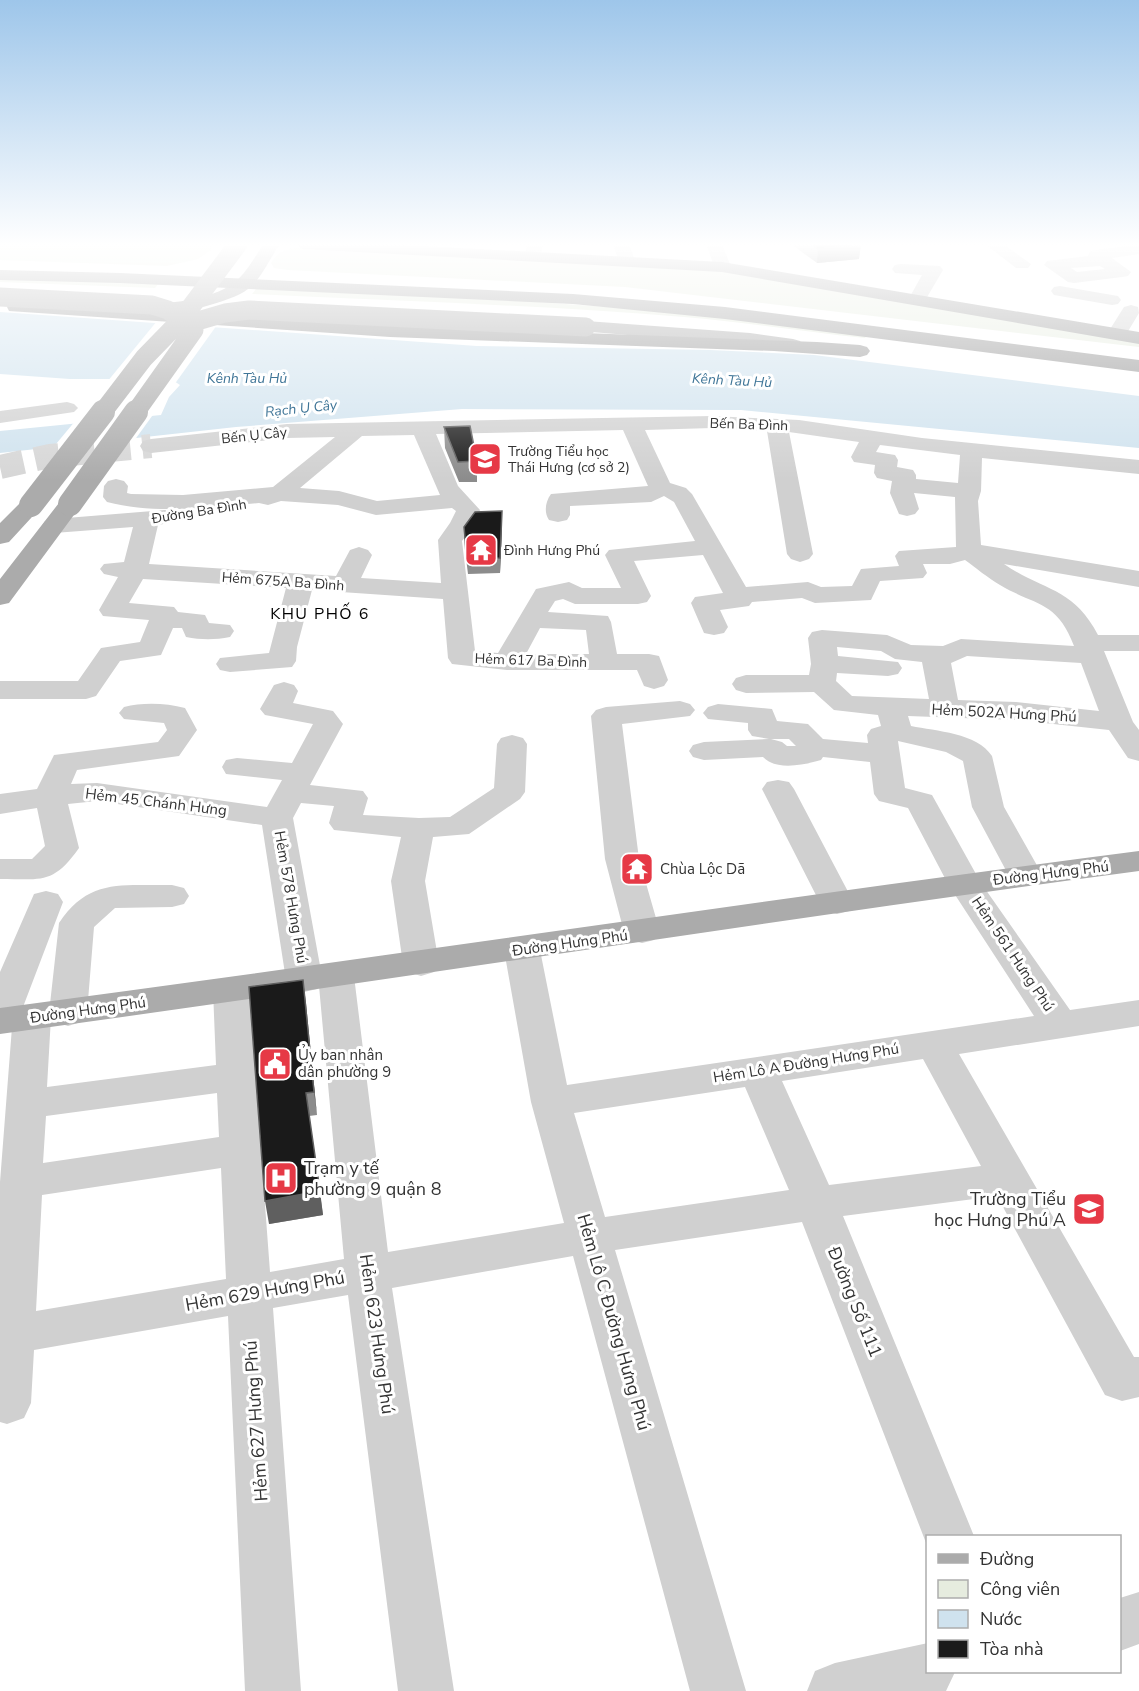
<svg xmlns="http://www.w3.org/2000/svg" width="1139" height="1691" font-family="'Nunito Sans',sans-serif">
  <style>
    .green { fill: #e6ecdf }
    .water { fill: #cfe2ee }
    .pier { fill: #fff }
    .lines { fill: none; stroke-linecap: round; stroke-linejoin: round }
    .minor-tunnel { stroke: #d6d6d6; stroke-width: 24; stroke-dasharray: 24 12; stroke-linecap: butt }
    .minor { fill: #d0d0d0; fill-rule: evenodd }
    .major { fill: #ababab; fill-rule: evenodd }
    .highway { fill: #9a9a9a; fill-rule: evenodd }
    .major-bridge-far1 { stroke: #ababab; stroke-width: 19 }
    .major-bridge { stroke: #ababab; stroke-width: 24 }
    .wall { fill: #8c8c8c }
    .shaded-wall { fill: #5f5f5f }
    .building { fill: #1a1a1a; stroke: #5f5f5f; stroke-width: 1.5 }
    .labels { text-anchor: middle; stroke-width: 6; stroke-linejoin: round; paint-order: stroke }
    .far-water-label { font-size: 14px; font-style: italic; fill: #3f7597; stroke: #fff }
    .far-street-label { font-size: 14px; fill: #333; stroke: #fff }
    .far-poi-label { font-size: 14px; fill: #333; stroke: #fff; text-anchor: start }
    .street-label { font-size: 15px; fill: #333; stroke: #fff }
    .poi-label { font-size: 15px; fill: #333; stroke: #fff; text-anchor: start }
    .neighbourhood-label { font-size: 16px; letter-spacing: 1.5px; fill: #000; stroke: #fff }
    .near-poi-label { font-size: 18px; fill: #333; stroke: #fff; text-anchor: start }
    .near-street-label { font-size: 18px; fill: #333; stroke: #fff }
  </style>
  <rect width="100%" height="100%" fill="#fff"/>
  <path class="green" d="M0,244h206l5,1v5l-13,9 -31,7 -167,-6z
    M302,247l412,23 425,72v5l-514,-60 -337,-17 -14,-2 -3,-5c8,-13 16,-14 31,-16z
    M0,278l159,5 -4,5 -155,-6z
    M257,288l265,13 143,10 203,23 -3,4c-60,-6 -120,-16 -181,-21 -144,-12 -288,-16 -432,-23z"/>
  <path class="water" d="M0,312l477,34 233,4 104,5 325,41v52l-398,-38 -279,-1 -226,18 -236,26v-22l161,-16 8,-18 11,-12 -9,-6h-101l-70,-5z"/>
  <path class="pier" d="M157,321l60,4 -43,60 -4,-3h-63z
    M155,412l-21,29 -83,9 25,-30z"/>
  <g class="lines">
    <path class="minor-tunnel" d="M0,467l50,-11 101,-10"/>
    <path class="minor" d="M527,244h16l-3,16h-12l-3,-4z
      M613,244h16l6,17 -3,4h-12z
      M706,244h16l9,23 -3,4h-12z
      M985,244h18l28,20 -3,4h-12z
      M1139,244v10l-27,4 19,14 -3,4 -6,1 -48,6 -6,-1 -24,-17 3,-4 41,-5 2,-5 6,-1zM1100,266l5,3 -28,3 -6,-4z
      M901,264l39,2 3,4 -20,34h-12l-3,-4 14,-25 -27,-2 -3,-4 3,-4z
      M1060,286l52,9 6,1 3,4 -3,4 -6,1 -58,-10 -3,-4 3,-4z
      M1131,305l7,2 1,6 -15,25h-14l-3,-4 17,-27z
      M67,402l7,2 4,4 -4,4 -74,11v-12z
      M712,416l87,4 123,18 217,22v14l-157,-16 -1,33 -3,10 3,44 158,26v16l-135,-23c39,27 69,23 94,71h41v16h-35l29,71 6,8v31l-11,-3 -19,-28 -93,-10 -108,-4 3,10c25,5 66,7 81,30l12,51 39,69 -5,7 -12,3 -12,-3 -5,-7 -37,-69 -9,-46 -17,-9 -48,-11 7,47 27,7 49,88 89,127 69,-10v26l-180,28 175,303h5v40l-17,4 -17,-6 -108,-199 -154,20 131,320h-46v12l-126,-326 -187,28 131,441h-56l-117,-435 -181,32 62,403h-56l-50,-396 -75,13 28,383h-56l-17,-375 -194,34 -3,53 -7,15 -17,6 -7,-2v-240l12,-155 -12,4v-59l34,-78 12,-3 12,3 5,8 -40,105 9,-3 13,4 6,9 -4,70 169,-22 -3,-75 5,-9 13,-3 13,3 5,9 21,282 74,-13 -25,-273 -2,3 -13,3 -13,-3 -5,-9 -24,-155 -165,-24 -29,3 11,44c-26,37 -38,31 -79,31v-20h32l13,-13 -8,-38 -37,6v-20l37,-5 17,-34 104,-13 9,-12 -3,-7 -40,-4 -5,-6 5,-6c19,-5 42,-4 61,1l12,22 -18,26 -102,14 -6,14 26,-1 170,24 15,-27 -56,-6 -4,-7 4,-7 11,-2 55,5 21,-39 -48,-9 -5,-6 14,-24 10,-3 10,3 4,6 -5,12 40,8 10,13 -33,61 53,6 5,7 -5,17 56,3 31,-1 44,-29 3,-44 4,-6 11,-3 11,3 4,6 -2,48 -5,7 -51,35 -36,3 -8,44 14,83 -5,8 -13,4 -13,-4 -5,-8 -12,-83 10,-44 -67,-7 -5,-7 5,-17 -33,-3 -8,15 28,153 2,-4 13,-3 13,3 5,9 34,276 176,-29 -33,-121 -27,-152 5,-8 13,-4 13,4 5,8 27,135 467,-69 -86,-132 -40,-76 -29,-7 -5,-7 -4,-32 -47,-5 -2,3c-17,5 -45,11 -58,-3l-59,3 -11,-3 -4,-6 4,-6 11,-3 65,-3 -17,-3 -4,-6v-7l-40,-4 -5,-6 5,-6 10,-3 54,5 5,12 31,3 15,15 45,4 -1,-8 4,-6 10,-3 -3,-11 -44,-5 -20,-18 -68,1 -10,-3 -4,-6 4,-6 10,-3h63l2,-11 -3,-26 4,-6 10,-2 65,5 24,10 32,1 18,-7 113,7c-17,-46 -39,-40 -74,-61 -12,-7 -24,-17 -35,-25l-15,4h-27l4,9 -4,5 -43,3 -9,19 -56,3 -13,-5 -50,4 -3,4 -29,4 8,17 -4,6 -10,2 -10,-2 -13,-30 4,-6 28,-4 -20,-38 -69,6 17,35 -4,6 -9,2h-63l-12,-5 -8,2 -7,11 60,4 3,6 6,32h32l10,2 9,24 -4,6 -10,3 -10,-3 -7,-16h-130l-55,-6 -4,-6 -5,-59 -131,-9 -15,57 -1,14 -4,6 -62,5 -10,-2 -4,-6 4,-6 49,-5 17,-65 -143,-9 -14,24 45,4 4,5 27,3 4,8 21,2 4,6 -4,6c-15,3 -29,3 -44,0l-4,-9h-9l-12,27 -41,6 -24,35 -10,3h-86v-18h78l23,-33 39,-6 9,-22 -46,-4 -4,-6 19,-33 -14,-3 -4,-5 4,-5 20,-2 9,-35 -79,6 -9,-2 -3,-5 3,-5 9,-2 111,-9 9,2 3,5 -3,5 -16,3 -9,39 187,12 14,-26 9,-3 9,3 4,5 -11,23 80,5 -3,-43 12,-17 6,-12 -4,-3 -76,7 -38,-10 -57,-4 -13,4 -9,-2c-50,4 -103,12 -152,-1l-4,-5 1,-11 4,-5 8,-2 8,2 4,5 -1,7 4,1 52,1 90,-8 62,-50 -48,1 -136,15 -8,-2 -3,-5 3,-5 8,-2 136,-15zM712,428l55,3 20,123 4,5 9,3 9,-3 4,-5 -24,-122 70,10 -8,15 3,5 21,3 -1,8 3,5 15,3 -2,12 9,21 8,2 8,-2 4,-5 -5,-16 41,4 1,50 -57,4 -4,5 4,10 -38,3 -9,17 -31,1 -13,-5 -62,5 -54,-93 -6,-6 -16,-5 -25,-53zM623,430l25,56 -97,8c-6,8 -7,19 -2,26l9,2 9,-2 3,-5v-9l81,-4 13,-6 10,6 21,39 -86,9 -4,5 16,33h-39l-13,-6 -33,7 -38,64 -23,-2 -13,-110 12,-16 6,-15 -22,-24 -22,-52zM414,435l26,60 -63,6 -38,-10 -39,-3 62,-52zM880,445l80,10 -2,28 -42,-4v-4l-3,-5 -16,-3 1,-7 -3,-5 -19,-3zM540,628l46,2 3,24h-63zM837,647l44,4 14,8 27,3 7,37 -77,-3 -16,-15 1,-8 51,3 10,-2 4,-6 -4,-6 -60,-6zM967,656l114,7 18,48 -83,-9 -58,-2 -7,-37zM771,739h18l7,7h-9l-5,-4zM923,1059l58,107 -152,19 -47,-104zM745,1087l44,103 -184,27 -31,-104zM217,1093l2,44 -176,26 3,-47zM221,1168l5,111 -190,32 6,-116z
      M680,701l10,3 5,6 -5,6 -68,8 17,135 21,73 -6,8 -12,3 -12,-3 -6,-8 -19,-73 -14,-143 5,-6 10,-3z
      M778,780l11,2 5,7 60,114 -5,8 -12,3 -12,-3 -5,-8 -58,-114 5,-7z
      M172,885l12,3 5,8 -5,8 -12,3 -57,1 -21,19 -7,86 -6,9 -13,4 -13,-4 -6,-9 10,-90c30,-46 65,-37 113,-38z
      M1139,1592v52l-19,7v-53z
      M928,1643v29h27l-9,19h-139l8,-20 20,-8z"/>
    <path class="major" d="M264,244h16c-10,14 -18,34 -32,45 -18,15 -98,33 -121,27l-2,-4 2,-4 7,-2c31,-3 75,-4 101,-24 12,-10 20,-26 29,-38z
      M586,321l164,12 43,6 7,2 3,4 -3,4 -7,2 -43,-6 -171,-14 -2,-4 2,-4z
      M70,497l8,2 4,5 -73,99 -9,2v-26l62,-80z
      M31,498l8,2 4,5 -34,37 -9,2v-21l23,-23z
      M1139,851v20c-380,51 -759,111 -1139,163v-26c380,-50 759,-108 1139,-157z"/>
    <path class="highway" d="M295,244h91l336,18 417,70v12l-417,-72 -419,-23z
      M0,270l120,3 453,21 152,13 414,53v12l-414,-53 -152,-15 -453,-21 -120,-3z
      M16,301l437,27 364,14 43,3 7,2 3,4 -3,4 -7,2 -86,-6 -384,-14 -381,-26 -2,-4 2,-4z"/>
    <path class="major-bridge-far1" d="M0,297l152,8 16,5 13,10
      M201,320l24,-7 24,-3 337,17
      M102,413l42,-55 37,-38 57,-76
      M135,413l59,-83"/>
    <path class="major-bridge" d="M70,504l66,-92
      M31,505l72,-93"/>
  </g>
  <path class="wall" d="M791,244h69l-1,15 -42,4z
    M444,427l33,34v21h-18l-14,-34z
    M502,526l-2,47 -32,1 -4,-32v-15z
    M303,980l14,135 -8,1 14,99 -54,9z"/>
  <path class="shaded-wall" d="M861,245l-2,14 -42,4 1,-14z
    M502,511v15l-2,47v-15z
    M303,980l3,23 11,112 -3,-23z
    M320,1191l3,24 -54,9 -4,-23z"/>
  <path class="building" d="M811,244h49l1,1 -43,4z
    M470,426l7,35 -19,1 -14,-35z
    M502,511l-2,47 -33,1 -3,-32 11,-15z
    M303,980l11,112 -8,1 14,98 -55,10 -16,-214z"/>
  <linearGradient id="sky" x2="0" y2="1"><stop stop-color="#9ec6ea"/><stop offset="0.51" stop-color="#fff"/><stop offset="1" stop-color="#fff" stop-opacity="0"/></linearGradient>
  <rect width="1139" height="480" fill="url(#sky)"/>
  <defs>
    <g id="school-square" transform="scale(1.725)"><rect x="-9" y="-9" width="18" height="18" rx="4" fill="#e63946" stroke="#fff"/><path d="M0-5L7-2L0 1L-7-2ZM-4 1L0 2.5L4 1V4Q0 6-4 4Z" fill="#fff"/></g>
    <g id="temple-square" transform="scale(1.725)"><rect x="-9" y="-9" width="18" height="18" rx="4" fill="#e63946" stroke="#fff"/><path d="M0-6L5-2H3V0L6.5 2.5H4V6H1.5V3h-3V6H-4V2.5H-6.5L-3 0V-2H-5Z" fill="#fff"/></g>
    <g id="civic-square" transform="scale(1.725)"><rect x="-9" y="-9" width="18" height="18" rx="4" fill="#e63946" stroke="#fff"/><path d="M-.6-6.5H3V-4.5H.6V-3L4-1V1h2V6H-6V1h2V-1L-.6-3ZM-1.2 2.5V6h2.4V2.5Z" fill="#fff"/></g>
    <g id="hospital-square" transform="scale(1.725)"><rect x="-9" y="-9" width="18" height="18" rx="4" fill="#e63946" stroke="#fff"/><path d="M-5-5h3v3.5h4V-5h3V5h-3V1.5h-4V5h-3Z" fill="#fff"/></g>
  </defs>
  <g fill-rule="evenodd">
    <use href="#school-square" x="485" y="459"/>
    <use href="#temple-square" x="481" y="550"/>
    <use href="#temple-square" x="637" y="869"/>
    <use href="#civic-square" x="275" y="1064"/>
    <use href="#hospital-square" x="281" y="1178"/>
    <use href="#school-square" x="1089" y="1209"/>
  </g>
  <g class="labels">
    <g class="far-water-label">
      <text x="247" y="383">Kênh Tàu Hủ</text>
      <text transform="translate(732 380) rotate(3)" y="5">Kênh Tàu Hủ</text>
      <text transform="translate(301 408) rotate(-6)" y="5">Rạch Ụ Cây</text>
    </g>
    <g class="far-street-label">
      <text transform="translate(749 424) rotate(2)" y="5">Bến Ba Đình</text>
      <text transform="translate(254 435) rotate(-6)" y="5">Bến Ụ Cây</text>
      <text transform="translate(199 511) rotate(-9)" y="5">Đường Ba Đình</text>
      <text transform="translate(283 581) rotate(4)" y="5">Hẻm 675A Ba Đình</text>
      <text transform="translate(531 660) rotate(2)" y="5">Hẻm 617 Ba Đình</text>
    </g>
    <g class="far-poi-label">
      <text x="508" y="456">Trường Tiểu học<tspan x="508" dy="16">Thái Hưng (cơ sở 2)</tspan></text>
      <text x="504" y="555">Đình Hưng Phú</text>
    </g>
    <g class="street-label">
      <text transform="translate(1004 713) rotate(3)" y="5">Hẻm 502A Hưng Phú</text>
      <text transform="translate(156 802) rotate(7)" y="5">Hẻm 45 Chánh Hưng</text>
      <text transform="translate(1051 873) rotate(-7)" y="5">Đường Hưng Phú</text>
      <text transform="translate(291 897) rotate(80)" y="5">Hẻm 578 Hưng Phú</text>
      <text transform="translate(570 943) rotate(-8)" y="5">Đường Hưng Phú</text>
      <text transform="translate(1013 954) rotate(56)" y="5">Hẻm 561 Hưng Phú</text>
      <text transform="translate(88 1010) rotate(-8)" y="5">Đường Hưng Phú</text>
      <text transform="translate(806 1063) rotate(-9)" y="5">Hẻm Lô A Đường Hưng Phú</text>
    </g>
    <g class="poi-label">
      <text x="660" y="874">Chùa Lộc Dã</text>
      <text x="298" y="1060">Ủy ban nhân<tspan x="298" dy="17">dân phường 9</tspan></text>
    </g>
    <g class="neighbourhood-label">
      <text x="320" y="619">KHU PHỐ 6</text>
    </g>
    <g class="near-poi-label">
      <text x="304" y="1174">Trạm y tế<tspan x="304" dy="21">phường 9 quận 8</tspan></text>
      <text x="1066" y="1205" text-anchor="end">Trường Tiểu<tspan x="1066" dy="21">học Hưng Phú A</tspan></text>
    </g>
    <g class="near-street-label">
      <text transform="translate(265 1291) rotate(-10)" y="6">Hẻm 629 Hưng Phú</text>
      <text transform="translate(855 1302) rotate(68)" y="6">Đường Số 111</text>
      <text transform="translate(614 1322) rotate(74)" y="6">Hẻm Lô C Đường Hưng Phú</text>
      <text transform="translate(377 1334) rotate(82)" y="6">Hẻm 623 Hưng Phú</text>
      <text transform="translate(256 1421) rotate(-94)" y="6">Hẻm 627 Hưng Phú</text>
    </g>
  </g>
  <rect x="926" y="1535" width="195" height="138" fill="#ffffff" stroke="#adadad" stroke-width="1.5"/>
  <rect x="938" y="1554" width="30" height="9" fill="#ababab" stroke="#adadad" stroke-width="1.5"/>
  <text x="980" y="1565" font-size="18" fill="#333333">Đường</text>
  <rect x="938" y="1580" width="30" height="18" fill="#e6ecdf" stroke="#adadad" stroke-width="1.5"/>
  <text x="980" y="1595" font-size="18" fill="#333333">Công viên</text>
  <rect x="938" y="1610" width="30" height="18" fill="#cfe2ee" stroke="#adadad" stroke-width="1.5"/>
  <text x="980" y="1625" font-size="18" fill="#333333">Nước</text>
  <rect x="938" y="1640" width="30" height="18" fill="#1a1a1a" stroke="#adadad" stroke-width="1.5"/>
  <text x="980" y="1655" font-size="18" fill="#333333">Tòa nhà</text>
</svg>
